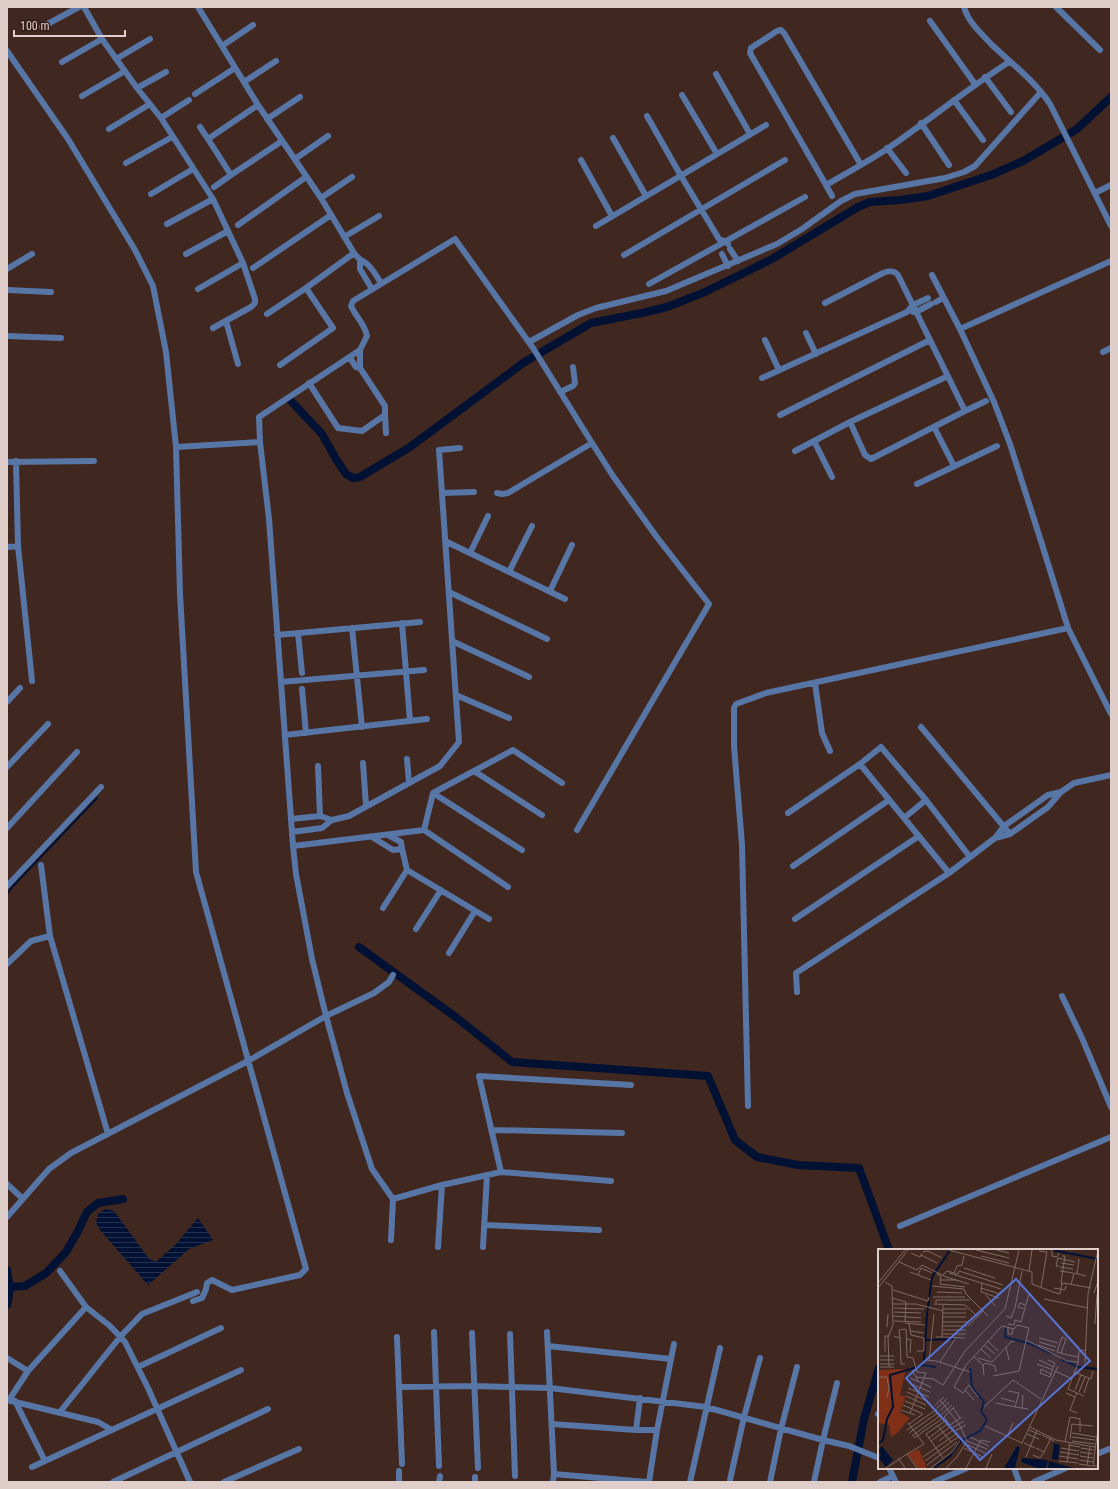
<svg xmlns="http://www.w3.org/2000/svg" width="1118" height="1489" font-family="'Roboto Condensed',sans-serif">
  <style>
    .water { fill: url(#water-rules) }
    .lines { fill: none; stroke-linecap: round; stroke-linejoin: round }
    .stream { stroke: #013; stroke-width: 2 }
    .canal { stroke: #013; stroke-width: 8 }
    .minor { stroke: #5876a5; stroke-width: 6 }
    .inset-river { fill: none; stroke: #013; stroke-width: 2 }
    .inset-road { fill: none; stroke: #806a64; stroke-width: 1 }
    .view { fill: #5774d4; fill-opacity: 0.15; stroke: #5774d4; stroke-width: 2 }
    .inset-edge { fill: none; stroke: #dfcec9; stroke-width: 2 }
  </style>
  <defs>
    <pattern id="water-rules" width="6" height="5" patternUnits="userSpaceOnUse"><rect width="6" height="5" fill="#013"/><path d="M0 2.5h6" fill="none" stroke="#25324f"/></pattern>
  </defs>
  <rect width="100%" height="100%" fill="#402720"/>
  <path class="water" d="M105,1209l9,2 35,48 7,3 20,-18 22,-26 15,22 -24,9 -41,36 -48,-55 -4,-7 2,-9z"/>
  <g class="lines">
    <path class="stream" d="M7,894l6,-8 84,-88"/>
    <path class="canal" d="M291,401l31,33 14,25 10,15 7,4 7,-1 50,-30 113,-84 68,-40 51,-10 25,-6 38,-15 67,-33 86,-52 12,-5 30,-2 28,-4 63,-21 32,-14 54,-32 34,-32
      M359,947l98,71 55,44 196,14 27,64 22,17 41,8 61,3 30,82
      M7,1270c2,12 4,23 0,35
      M10,1287l15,-1 21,-13 20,-21 12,-21 9,-19 11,-9 25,-4
      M852,1482l12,-63 15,-51"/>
    <path class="minor" d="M84,7l18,32 35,49 24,30 52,81 30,64 12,36v4l-4,4 -38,21
      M198,7l60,98 63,93 33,55 -48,35 27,40 -53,37
      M964,7c4,15 17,26 27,37 19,18 45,38 59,60l61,122
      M1056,7l44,43
      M930,21l45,63
      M42,27l37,-20
      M222,46l31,-21
      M7,51l61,88 67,111 18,36 13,66 10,95 4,147 16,278 110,397 -6,6 -68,15 -20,-10 -5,3 -1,6 -4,9 -9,3
      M116,59l34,-20
      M62,62l40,-23
      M716,74l34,60
      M985,77l26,35
      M244,82l32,-21
      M137,88l29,-16
      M195,94l40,-26
      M682,95l35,59
      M82,96l43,-25
      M954,100l29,40
      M258,105l-50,34 23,36 51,-34
      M647,116l34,60 38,63 7,3 2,2
      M161,118l28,-18
      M267,119l33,-22
      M921,123l28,42
      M200,127l8,12
      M109,129l41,-25
      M613,138l33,58
      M887,148l19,25
      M295,159l33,-23
      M581,160l31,56
      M126,163l46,-26
      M861,165l-77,-132 -3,-3 -4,1 -26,17 -1,5 76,132c21,-12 41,-23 61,-36 41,-28 80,-60 122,-87
      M826,185l6,11
      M214,187l17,-12
      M1095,193l16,-8
      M151,194l42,-25
      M321,198l31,-21
      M167,224l46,-25
      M238,225l68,-48
      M596,226l170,-101
      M344,237l35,-21
      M730,249l8,12
      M354,253c6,8 7,6 13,11 6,5 10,13 14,19
      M186,254l42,-23
      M722,254l6,12
      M624,255l161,-95
      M360,261v8l12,20
      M253,268l78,-53
      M7,269l25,-15
      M932,275l28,54 34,73 16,42 30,94 28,90 43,86
      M649,284l156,-87
      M198,289l45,-26
      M7,290l44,2
      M936,302l7,-4
      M825,303l58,-30c6,-2 11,-3 15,2l67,136 -94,48 -6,-4 -15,-33 98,-46
      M913,312h3l15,-8
      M267,314l39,-26
      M226,321l12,43
      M960,329l151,-68
      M806,333l10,21
      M7,336l54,2
      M765,340l14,30
      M529,342l49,-27 18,-7 70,-17 111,-47 25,-15 39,-28 14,-7 90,-16 19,-6 11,-6 66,-74
      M1103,352l8,-4
      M360,368v-18
      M762,378l145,-66 6,-7 15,-7
      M309,383l29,45 24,3 23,-16v-9l-25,-38 -4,-1 -6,-9
      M560,392l13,-6 2,-3 -2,-16
      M965,411l21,-10
      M385,415l1,18
      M780,415l150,-75
      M934,427l20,39
      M176,447l84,-5
      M795,451l19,-10
      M16,461l2,85 14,135
      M7,462l87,-1
      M832,477l-18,-36 36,-19
      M917,484l80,-38
      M442,493l32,-1
      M497,493l5,1 6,-1 84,-50
      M445,541l120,58
      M7,547l11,-1
      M470,553l18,-37
      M509,572l23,-46
      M550,591l22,-46
      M449,592l98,47
      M402,623l8,98
      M352,628l10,99
      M298,633l4,40
      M277,635l143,-13
      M452,641l77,36
      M281,682l143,-12
      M815,683l7,50 8,18
      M302,689l4,44
      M456,695l53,23
      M7,702l13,-14
      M921,727l89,107
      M285,735l142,-16
      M407,759l2,24
      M363,763l3,43
      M860,764l44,54
      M318,766l2,50
      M7,767l41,-43
      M474,771l68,44
      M433,793l89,57
      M926,800l44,57
      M788,813l72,-49 21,-17 45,53 -22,18 45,55 46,-35 9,-12 13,-9 31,-22 13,-3
      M291,819l29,-3 12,4 -10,8 -30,4
      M332,820l17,-4 91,-50 19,-24 -20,-292 21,-2
      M7,828l70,-76
      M424,830l9,-37 80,-43 49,33
      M577,830l132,-226 -53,-68 -43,-60 -21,-33 -59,-95 -78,-109 -102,62 -2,5c5,11 14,18 16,30l-7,14 -101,67 1,25 9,77 24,327 3,28 16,85 14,57 21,77 25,76 21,30 49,-14 59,-13 -22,-96 152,9
      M372,837l21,13 9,-1 -1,-7 -13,-7
      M995,838l15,-4 38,-27 13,-15 13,-9 37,-8
      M293,846l131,-16 84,57
      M402,849l5,21 82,49
      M41,865l9,71 58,198
      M793,866l96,-66
      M7,886l94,-99
      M383,908l24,-38
      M795,919l124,-83
      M416,929l25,-39
      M449,953l26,-42
      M7,964l24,-23 19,-5
      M797,992l-1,-19 153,-100
      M1062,996l20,42 29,69
      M748,1106l-6,-261 -8,-99v-38l2,-4 30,-11 302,-65
      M493,1130l129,3
      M501,1172l110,9
      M7,1184l16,15
      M7,1217l42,-48 22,-16 177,-92 78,-45 48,-23 15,-11 4,-7
      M485,1225l114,5
      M900,1226l211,-89
      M391,1240l2,-41
      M438,1247l4,-62
      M483,1247l4,-72
      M60,1271l26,36
      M434,1332l5,134
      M547,1332l7,142 93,8
      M472,1333l6,135
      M510,1334l5,142
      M397,1337l5,127
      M548,1346l123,13
      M7,1358l21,13 58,-64 24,19 15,16 23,46 42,94
      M138,1367l83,-39
      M399,1387l75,-1 76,2 156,19 117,33 26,6 30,12
      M7,1400l91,22 14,8
      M9,1400l19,-29
      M15,1401l30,60
      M60,1412l60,-75 22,-23 55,-22
      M878,1414h1
      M552,1424l84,6h21
      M636,1430l4,-32
      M1097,1454l12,-5
      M32,1467l209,-97
      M889,1468l7,14
      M1014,1468l5,14
      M730,1480l14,-63 16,-59
      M113,1482l155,-73
      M224,1482l75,-33
      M399,1482v-11
      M439,1482l1,-6
      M475,1482v-5
      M553,1482l1,-8
      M649,1482l8,-52 17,-86
      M690,1482l30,-134
      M770,1482l11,-53 16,-62
      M814,1482l9,-42 14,-57
      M880,1482l13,-6
      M934,1482l33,-14
      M1034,1482l32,-14"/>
  </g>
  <g transform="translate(878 1249)">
    <rect width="220" height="220" fill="#402720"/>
    <path d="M0,114l1,7 27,-1 -6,26 6,1 -6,16 10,6 -13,15 -6,4 -2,-12 -11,-2zM41,200l8,19h-9l-10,-14z" fill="#803017"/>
    <path d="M176,194l6,2 -2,15 -6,-1zM4,197l11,14 -7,7 -7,-9 2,-3 -3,-5zM139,197l3,1 -5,21h-11zM144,209l26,2 -2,8h-9l-16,-6zM171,212l24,7h-25z" fill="#013"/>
    <path class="inset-river" d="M174,1l46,9M128,78l-1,10 26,7 21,10M47,91l29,-1M183,110l17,8 20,2M44,116l14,2M0,195l5,-4 4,-21 6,-12 -3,-32 31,-9 3,-5 3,-47 5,-37 18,-27M56,219l16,-12 11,-15 19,-10 7,-11 -6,-9 3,-9 -12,-15 -2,-19"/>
    <path class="inset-road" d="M71,1l83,22v12l21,8 7,2 2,-11M98,1l33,8M119,1l12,3M174,1v6l5,1 2,-4M161,2l8,1 -6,35M45,3l5,-1 14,7M33,4l9,4 2,-4M43,6l16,8M103,7l28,7M184,7h3l-4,27 3,1M21,13l18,8 5,-5 24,12 23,7M183,14l13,2M181,17h-3l2,-8 17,4M182,18l13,2M86,19l31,10M151,22l3,-21M182,22l13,2M32,23l21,8M71,24l52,16M76,24l3,-7 5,-1 2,-9M59,25l4,2 -1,8 25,3M199,25l2,-15M40,26l3,-7 11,5M65,26l4,-4 11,3 1,-3 44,14M62,31h17M7,33l7,4 1,39 -5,12 1,30M0,34l27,-33M104,34l-1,9 18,6M189,35l-3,-1 27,5M193,36l3,-12 12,3M54,37l32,3 2,5 22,22M0,39l30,-38M103,39l19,6M176,39l11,2 1,-4M0,40v16M15,41l35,11 1,-4M59,43l25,1M216,44l4,-12M108,46l9,11M55,48h32M14,49l14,4 -1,19M166,50l44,9M58,54v-3h34M15,55h23l27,7M56,55l31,1 12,11M16,59l30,1M65,60h24M146,60l-6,-2 2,-4 5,2M16,63l27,1M65,64h23M15,67l28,2M128,67l5,2 4,-10 7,-37M65,68h23M16,72l27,1M65,73h24M27,74l20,2M31,75l2,11 13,3v13h-7M130,75l6,1 1,-5 6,2 8,-28 3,1M217,75l2,-30M65,77h24M90,77l15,-15M9,78l1,-13M130,78v7h4l1,-5M28,80l1,28 6,1 4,14 9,1 -16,40M65,81h23M33,82l13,2M65,85h23M16,87l6,2 -1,-8 6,-1M58,88h6l1,-32M64,88l23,1M22,89l1,26h4M161,89l19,5M29,90l4,1 -1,13M148,91l41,21 11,1M110,92l10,10M161,93l17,5M106,96l11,9M160,96l17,6M128,98l3,13M103,100l10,9M7,103v-16h4M183,104l5,-14 -4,-2 -5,15 4,1 3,1 14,3M2,107h14M95,107l10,9 1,10M100,109l14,4 20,-21 2,1M2,111h14M47,111l11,1 34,11M51,111l5,-46M161,111l15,7M170,111l7,3 -4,11 -1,3 -10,-4 1,-4 10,5M62,113l15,-23M207,114l3,-69 10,-44M2,115h14M159,115l16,6M105,116l3,-2 9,3 1,6M2,118h14M34,121l6,11M177,122l17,8M196,123l17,7 2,-8M0,128h9l2,12 -2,8M38,128l18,2M32,129l21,9M55,130l10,6 22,-34 40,-42 14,-59M31,134l21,9M30,139l21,9M87,141l9,10M197,141l6,-15M130,142l11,2 -4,14 13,2M29,143l20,9M201,143l6,-15M188,144l9,4 2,-4M206,144l5,-15M28,147l20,9M206,147l-16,-7 10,-26 1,-12 7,-1M100,148l-9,-12 -6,8 -9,-6 12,-22 36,-39 12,3 3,-4 12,3 -10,43 -26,5M197,148l-5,13 7,3M123,149l14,4M62,151l19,24 8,17 20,8M27,152l20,8M118,154l19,4M25,156l20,9M57,156l9,-8M106,158l29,-27 28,19M59,159l10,-9M75,159l7,10M144,159l1,-13M23,161l14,5M62,162l9,-9M63,166l11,-10M31,175l14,-10M72,176l-6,-8 10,-10M72,176l12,-8M60,177l13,16M107,177l37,17 36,-77M152,178l26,13 39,7M74,179l12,-7M220,179l-5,38h5M29,181l30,-21M151,181l12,5M77,182l11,-6M31,184l30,-21M194,184l24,4M149,185l12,5M164,186l12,6M34,187l29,-21M92,188l19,9M129,188l6,-14M194,188l23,3M36,189l29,-20M51,189l18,-14M192,190l2,-15 21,2M53,192l19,-14M61,192l14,-11M194,192l23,3M187,193l5,-25 10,2v13M146,194l11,5M88,195l19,9M190,196l12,2M86,199l19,9M158,199l8,4 7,-14M183,199l18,3M203,199l13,2M182,203l19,3M202,203l13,2M29,205l17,-10 -16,-21M155,206l7,3 4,-6M181,207l19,3M202,207l13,2M45,208l33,-23M148,208l11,-27M20,209l7,10M65,209l-17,-24 19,-13M201,211l14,2M47,212l33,-24M181,212l19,2M189,213l3,-19M201,215l13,2M49,216l30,-23M209,216l3,-18M8,219l21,-14 10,14M53,219l22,-17 7,-10M68,219l11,-11 10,-16M88,219l15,-28 9,2M108,219l6,-14"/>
    <path class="view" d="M138,30l74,82 -110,99 -74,-82z"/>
    <rect width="220" height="220" class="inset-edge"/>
  </g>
  <rect width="1118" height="1489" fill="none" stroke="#dfcec9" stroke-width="16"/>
  <path d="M14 30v6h111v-6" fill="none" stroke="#dfcec9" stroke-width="2"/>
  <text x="20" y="30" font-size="12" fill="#dfcec9" stroke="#351d16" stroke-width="3" paint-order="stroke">100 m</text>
</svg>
